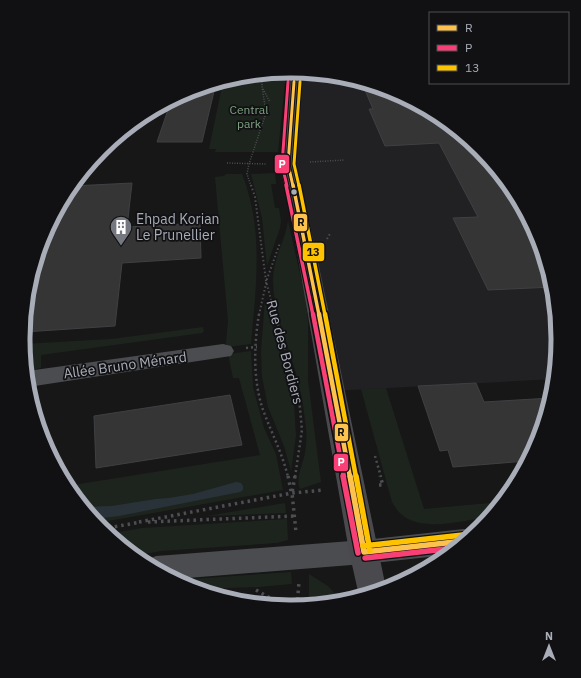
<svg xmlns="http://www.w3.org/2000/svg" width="581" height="678" font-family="'IBM Plex Sans',sans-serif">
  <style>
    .built { fill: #212123 }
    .green { fill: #1d241e }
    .water { fill: #2a3239 }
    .building { fill: #353536; stroke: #3f4043 }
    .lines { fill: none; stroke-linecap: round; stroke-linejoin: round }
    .path-far3 { stroke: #4d4e52; stroke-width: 1.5; stroke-dasharray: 1 1.5; stroke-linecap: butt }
    .path-far2 { stroke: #4d4e52; stroke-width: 2; stroke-dasharray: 1.5 2.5; stroke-linecap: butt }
    .path-far1 { stroke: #4d4e52; stroke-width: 2.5; stroke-dasharray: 2 3; stroke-linecap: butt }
    .path { stroke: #4d4e52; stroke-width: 3.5; stroke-dasharray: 2.5 4; stroke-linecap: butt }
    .street { fill: #4b4c50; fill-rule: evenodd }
    .secondary { fill: #4a4a4e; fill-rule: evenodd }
    .bus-1-far4-casing { stroke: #111113; stroke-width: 3.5 }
    .bus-1-far3-casing { stroke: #111113; stroke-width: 5 }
    .bus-1-far2-casing { stroke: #111113; stroke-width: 6 }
    .bus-1-far1-casing { stroke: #111113; stroke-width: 8 }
    .bus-1-casing { stroke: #111113; stroke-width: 8 }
    .bus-2-far4-casing { stroke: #111113; stroke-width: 3.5 }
    .bus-2-far3-casing { stroke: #111113; stroke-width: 5 }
    .bus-2-far2-casing { stroke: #111113; stroke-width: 6 }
    .bus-2-far1-casing { stroke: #111113; stroke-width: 8 }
    .bus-2-casing { stroke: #111113; stroke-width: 8 }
    .bus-3-far4-casing { stroke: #111113; stroke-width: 3.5 }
    .bus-3-far3-casing { stroke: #111113; stroke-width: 5 }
    .bus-3-far2-casing { stroke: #111113; stroke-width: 6 }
    .bus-3-far1-casing { stroke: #111113; stroke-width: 8 }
    .bus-3-casing { stroke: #111113; stroke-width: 8 }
    .bus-1-far4 { stroke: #fdc14d; stroke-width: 2 }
    .bus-1-far3 { stroke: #fdc14d; stroke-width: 3 }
    .bus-1-far2 { stroke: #fdc14d; stroke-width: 3.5 }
    .bus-1-far1 { stroke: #fdc14d; stroke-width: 4.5 }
    .bus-1 { stroke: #fdc14d; stroke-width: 5.5 }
    .bus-2-far4 { stroke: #f94076; stroke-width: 2 }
    .bus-2-far3 { stroke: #f94076; stroke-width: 3 }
    .bus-2-far2 { stroke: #f94076; stroke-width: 3.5 }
    .bus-2-far1 { stroke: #f94076; stroke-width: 4.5 }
    .bus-2 { stroke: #f94076; stroke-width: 5.5 }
    .bus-3-far4 { stroke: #fdc300; stroke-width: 2 }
    .bus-3-far3 { stroke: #fdc300; stroke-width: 3 }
    .bus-3-far2 { stroke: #fdc300; stroke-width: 3.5 }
    .bus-3-far1 { stroke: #fdc300; stroke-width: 4.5 }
    .bus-3 { stroke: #fdc300; stroke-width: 5.5 }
    .bus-dot { fill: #a8adb8; stroke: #111113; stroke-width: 1.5 }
    .labels { text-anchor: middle; stroke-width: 3.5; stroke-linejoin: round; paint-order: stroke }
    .far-park-label { font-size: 12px; fill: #7fa381; stroke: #111113 }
    .poi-label { font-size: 14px; fill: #a8adb8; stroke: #111113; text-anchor: start }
    .street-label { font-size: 14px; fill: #a8adb8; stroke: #111113 }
    .rim { fill: none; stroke: #a8adb8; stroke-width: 5 }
    .line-badge { stroke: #111113; stroke-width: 1.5 }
    .badge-label { font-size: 11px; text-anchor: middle; font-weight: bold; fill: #fff }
    .pale-badge-label { font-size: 11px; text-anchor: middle; font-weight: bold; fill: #111 }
  </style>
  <rect width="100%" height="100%" fill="#171717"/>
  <path class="built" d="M295,72l48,5 50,15 46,25 41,33 33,41 25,46 15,50 5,52 -4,40 -222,12 -42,-259z"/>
  <path class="green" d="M286,72l-8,80h-63l1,-3h-7l13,-63h-14l31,-9z
    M275,173l1,11h-5l4,24h4l2,13 -1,7 -13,38 -5,-48 -11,-44z
    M226,174h16c22,55 14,113 9,170l-24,3 -1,-4 2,-22 -13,-144 9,-1z
    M288,221l17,75 3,25v59l13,102 -21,7c-5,-10 3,-25 5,-36 2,-11 2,-22 0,-33 -2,-22 -8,-45 -15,-66 -7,-24 -17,-48 -17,-74 0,-21 12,-39 15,-59z
    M265,300l29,104 2,32 -5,35 -7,-25 -16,-39 -6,-30 -1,-26z
    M203,327l1,4 -2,2 -161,22v13l-15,3 -3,-27 88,-5z
    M251,351l2,36 11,41 12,26 7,36 -186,33 -30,-37 193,-31 -21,-77h-6l-5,-24z
    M386,388l38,121 77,-7 -12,15c-24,3 -68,16 -88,-3 -4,-3 -6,-8 -9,-12l-31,-113z
    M285,503l1,10 -79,3z
    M287,519l1,21 -11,3 -116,8 -26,5 -27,-22 34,-6z
    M291,572l1,12 -33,3 -60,2 -22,-9z
    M309,574l19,12 14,15 -33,4z"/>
  <path class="water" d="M236,482l5,1 2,3v4l-3,2 -121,24 -25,3 -10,-12 28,-1 44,-7 13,-1 24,-4z"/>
  <path class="building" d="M216,83l-14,59h-45l14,-41 17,-9z
    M362,83l31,9 46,25 41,33 33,41 25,46 15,50 -65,3 -35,-72 25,-1 -39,-74 -54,3 -16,-37h4z
    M132,183l-5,44 73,-4 1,35 -79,5 -7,63 -91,6 4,-45 15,-51 25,-46 4,-4z
    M476,383l8,19 67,-4 -13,44 -11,19 -74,6 -5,-17 -8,1 -22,-65z
    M230,395l12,50 -146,23 -2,-52z"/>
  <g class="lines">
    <path class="path-far3" d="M230,79l31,-2
      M263,89l7,13
      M310,162l35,-2
      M227,163l40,1
      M251,186l-4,-12 2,-10 17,-51 -4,-27v-12"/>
    <path class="path-far2" d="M251,185l4,12 11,84 9,34
      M327,239l4,-7
      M259,315l8,-36 13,-36"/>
    <path class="path-far1" d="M259,314c-5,30 -6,64 3,93 8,23 20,45 26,70
      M275,314l24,84 3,32 -7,47
      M246,348l11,-1
      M375,456l6,21"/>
    <path class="path" d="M288,476l3,15
      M295,476l-3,17 4,39
      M379,485h4l-3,-9
      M139,522l153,-29 32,-3
      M148,522l146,-6
      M102,529l39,-7
      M256,590l28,16
      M297,606l2,-24"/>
    <path class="street" d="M223,344l8,2 3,5 -3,5 -203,31 -1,-16z
      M464,529l10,4 -27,22 -83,9 -189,15 -31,-16 2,-3 10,-4 14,-1 194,-15z"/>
    <path class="secondary" d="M288,72l14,1 -6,91 20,88 70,336 -27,8 -10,-45 -52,-299 -17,-88z"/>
    <g class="bus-1-far4-casing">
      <path id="bus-1-far4" d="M294,83l1,-11"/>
    </g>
    <g class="bus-1-far3-casing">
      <path id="bus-1-far3" d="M293,186l-5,-22 6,-82"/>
    </g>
    <g class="bus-1-far2-casing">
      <path id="bus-1-far2" d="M293,185l26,130"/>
    </g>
    <g class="bus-1-far1-casing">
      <path id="bus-1-far1" d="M319,314l31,163"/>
    </g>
    <g class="bus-1-casing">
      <path id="bus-1" d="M350,476l14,76
        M364,552l100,-11"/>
    </g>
    <g class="bus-2-far4-casing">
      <path id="bus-2-far4" d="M288,83l1,-11"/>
    </g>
    <g class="bus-2-far3-casing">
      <path id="bus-2-far3" d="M287,186l-5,-21 6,-83"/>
    </g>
    <g class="bus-2-far2-casing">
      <path id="bus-2-far2" d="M286,185l27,130"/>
    </g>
    <g class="bus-2-far1-casing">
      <path id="bus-2-far1" d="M313,314l31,163"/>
    </g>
    <g class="bus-2-casing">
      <path id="bus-2" d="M343,476l15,77
        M365,558l90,-10"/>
    </g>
    <g class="bus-3-far4-casing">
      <path id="bus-3-far4" d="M300,83l1,-10"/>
    </g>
    <g class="bus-3-far3-casing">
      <path id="bus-3-far3" d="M299,186l-5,-22 6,-82"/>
    </g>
    <g class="bus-3-far2-casing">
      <path id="bus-3-far2" d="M299,185l26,130"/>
    </g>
    <g class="bus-3-far1-casing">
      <path id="bus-3-far1" d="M325,314l31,163"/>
    </g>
    <g class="bus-3-casing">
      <path id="bus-3" d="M356,476l14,75
        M363,546l100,-11"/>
    </g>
    <use href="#bus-1-far4" class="bus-1-far4"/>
    <use href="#bus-1-far3" class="bus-1-far3"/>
    <use href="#bus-1-far2" class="bus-1-far2"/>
    <use href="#bus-1-far1" class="bus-1-far1"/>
    <use href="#bus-1" class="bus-1"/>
    <use href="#bus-2-far4" class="bus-2-far4"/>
    <use href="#bus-2-far3" class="bus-2-far3"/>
    <use href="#bus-2-far2" class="bus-2-far2"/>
    <use href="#bus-2-far1" class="bus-2-far1"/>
    <use href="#bus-2" class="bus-2"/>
    <use href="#bus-3-far4" class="bus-3-far4"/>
    <use href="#bus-3-far3" class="bus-3-far3"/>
    <use href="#bus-3-far2" class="bus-3-far2"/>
    <use href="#bus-3-far1" class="bus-3-far1"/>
    <use href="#bus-3" class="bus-3"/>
  </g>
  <defs>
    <g id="building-pin" transform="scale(1.15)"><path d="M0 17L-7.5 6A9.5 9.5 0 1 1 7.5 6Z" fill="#757880" stroke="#111113"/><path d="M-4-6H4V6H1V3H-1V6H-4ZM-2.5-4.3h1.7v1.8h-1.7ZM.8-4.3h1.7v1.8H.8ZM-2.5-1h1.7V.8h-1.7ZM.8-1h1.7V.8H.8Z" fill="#fff"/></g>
  </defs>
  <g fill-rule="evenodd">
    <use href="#building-pin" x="121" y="227"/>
  </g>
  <circle class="bus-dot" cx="294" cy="192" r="3.5"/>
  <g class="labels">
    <g class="far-park-label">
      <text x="249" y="114">Central<tspan x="249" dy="14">park</tspan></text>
    </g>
    <g class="poi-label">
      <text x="136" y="224">Ehpad Korian<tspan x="136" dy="16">Le Prunellier</tspan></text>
    </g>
    <g class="street-label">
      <text transform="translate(285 352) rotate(75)" y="5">Rue des Bordiers</text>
      <text transform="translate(125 365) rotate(-8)" y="5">Allée Bruno Ménard</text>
    </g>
  </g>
  <path d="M0 0H581V678H0ZM290 78H291A260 260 0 0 1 551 338V340A260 260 0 0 1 291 600H290A260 260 0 0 1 30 340V338A260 260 0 0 1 290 78Z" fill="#111113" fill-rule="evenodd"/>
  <path class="rim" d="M290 78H291A260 260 0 0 1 551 338V340A260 260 0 0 1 291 600H290A260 260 0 0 1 30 340V338A260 260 0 0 1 290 78Z"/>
  <g class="line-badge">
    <rect x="274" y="154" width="16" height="20" rx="4" fill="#f94076"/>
    <rect x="293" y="213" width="15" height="19" rx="4" fill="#fdc14d"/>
    <rect x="302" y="242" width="23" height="20" rx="4" fill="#fdc300"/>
    <rect x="334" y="423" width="15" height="19" rx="4" fill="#fdc14d"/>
    <rect x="333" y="453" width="16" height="19" rx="4" fill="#f94076"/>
  </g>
  <g class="badge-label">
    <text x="282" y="168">P</text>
    <text x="341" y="466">P</text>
  </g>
  <g class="pale-badge-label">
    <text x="301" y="226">R</text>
    <text x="313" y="256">13</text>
    <text x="341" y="436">R</text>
  </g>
  <rect x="429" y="12" width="140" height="72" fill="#111113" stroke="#4d4f55"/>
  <rect x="437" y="25" width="20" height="6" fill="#fdc14d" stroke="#4d4f55"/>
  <text x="465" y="32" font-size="12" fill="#a8adb8">R</text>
  <rect x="437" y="45" width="20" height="6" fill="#f94076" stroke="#4d4f55"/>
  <text x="465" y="52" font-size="12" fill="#a8adb8">P</text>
  <rect x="437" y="65" width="20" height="6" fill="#fdc300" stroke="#4d4f55"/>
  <text x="465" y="72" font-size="12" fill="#a8adb8">13</text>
  <g transform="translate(549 646)" stroke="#111113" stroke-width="3" paint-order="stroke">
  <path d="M0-3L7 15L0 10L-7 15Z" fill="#a8adb8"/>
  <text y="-6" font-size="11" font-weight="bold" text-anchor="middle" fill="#a8adb8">N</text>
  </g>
</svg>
